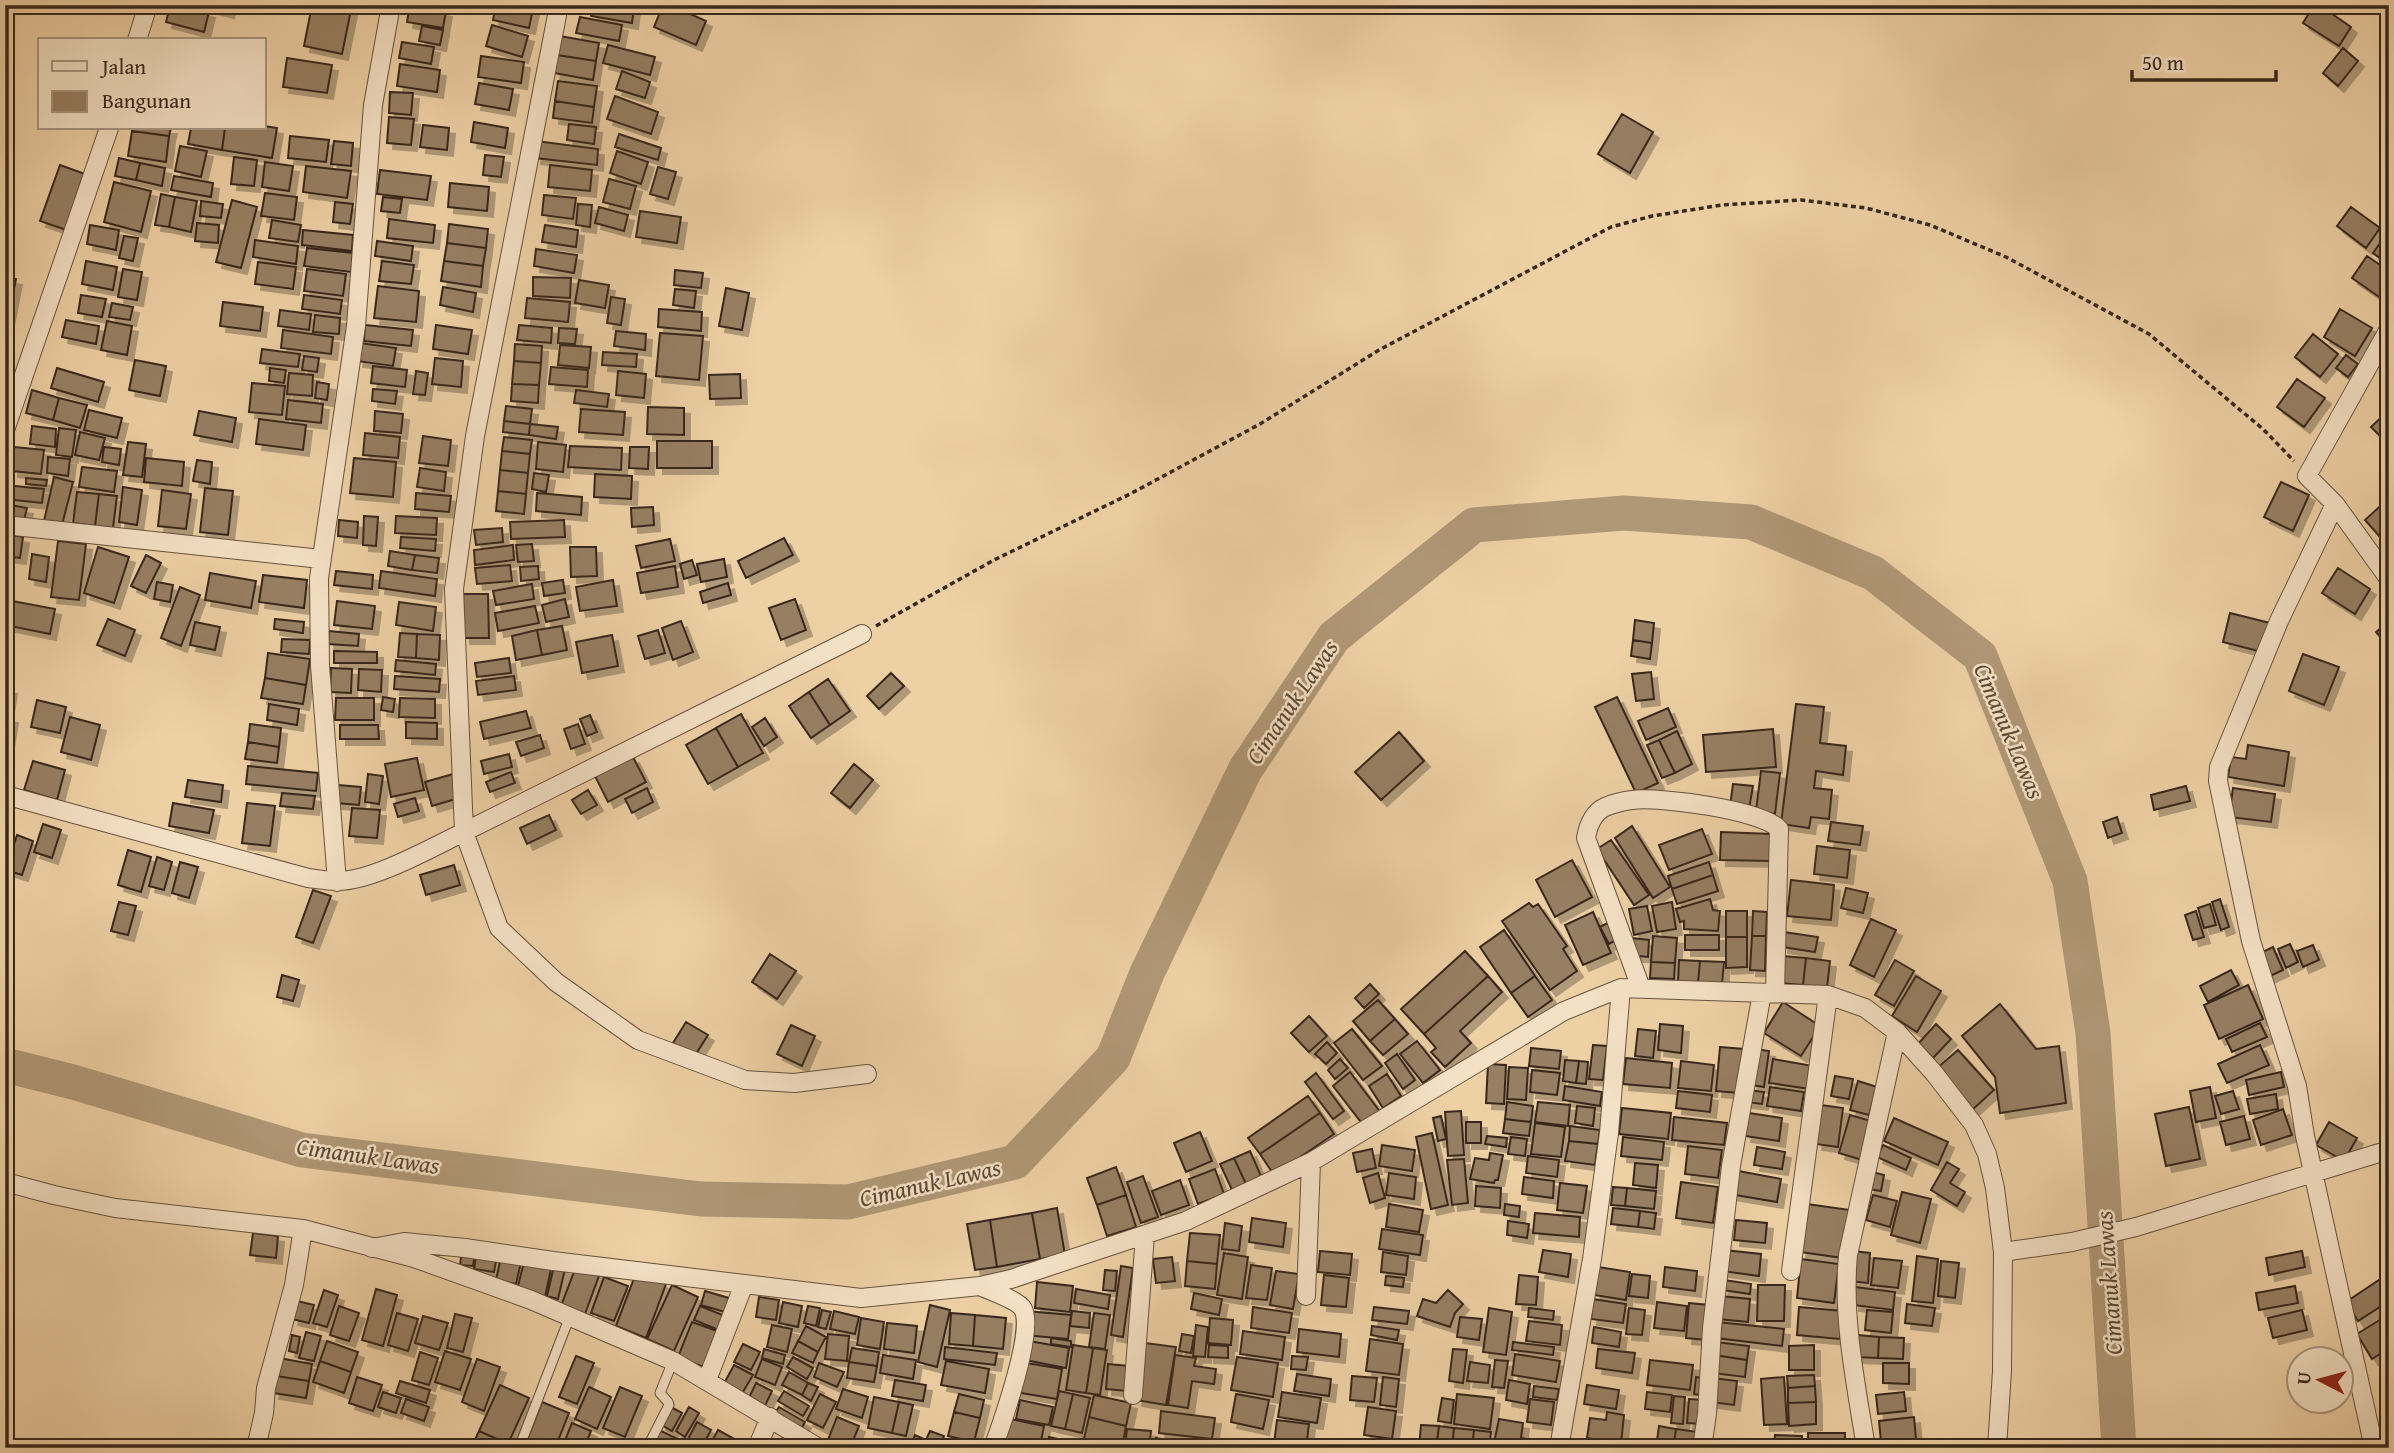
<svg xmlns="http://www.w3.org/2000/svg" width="2394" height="1453" font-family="'Gentium Book Plus',serif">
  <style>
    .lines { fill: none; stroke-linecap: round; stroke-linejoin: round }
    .river { stroke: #b09776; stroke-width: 35 }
    .building { fill: #977f63; stroke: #38281b; stroke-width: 2; filter: url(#shadow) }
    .service-casing { stroke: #66523e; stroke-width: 11 }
    .minor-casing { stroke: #66523e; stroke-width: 20 }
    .path { stroke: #38281b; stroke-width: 3.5; stroke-dasharray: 5 3.5; stroke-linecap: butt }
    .service { stroke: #f4e0c4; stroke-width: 9 }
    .minor { stroke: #f4e0c4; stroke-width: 18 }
    .labels { text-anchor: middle; stroke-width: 5; stroke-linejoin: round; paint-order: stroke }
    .water-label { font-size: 24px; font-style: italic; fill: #5c4936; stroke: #f4e0c4 }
  </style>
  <defs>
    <filter id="shadow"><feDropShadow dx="6" dy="6" stdDeviation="0" flood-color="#0004"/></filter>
  </defs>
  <rect width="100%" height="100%" fill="#eed0a5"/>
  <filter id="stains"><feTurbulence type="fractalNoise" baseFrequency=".00286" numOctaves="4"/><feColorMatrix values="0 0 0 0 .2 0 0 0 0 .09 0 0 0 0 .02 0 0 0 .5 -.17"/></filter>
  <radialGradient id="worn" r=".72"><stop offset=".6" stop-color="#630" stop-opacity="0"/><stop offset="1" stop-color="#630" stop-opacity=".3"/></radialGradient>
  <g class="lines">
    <path class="river" d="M5,1065l68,17 229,68 399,49 147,3 167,-40 98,-104 34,-85 98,-203 89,-133 140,-112 150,-12 127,9 122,51 107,83 90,225 23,152 26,415"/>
  </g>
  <path class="building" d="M170,5h12l27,7 -5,20 -38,-10z
    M200,5h30l-2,7z
    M312,5h15l24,5 -9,44 -38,-8z
    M410,5l36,6 -3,17 -36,-6z
    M496,5h22l15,4 -4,19 -36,-8z
    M593,5l41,3 -2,15 -41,-7z
    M663,5h7l36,16 -10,24 -42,-18z
    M2314,5h5l32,22 -12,19 -36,-23z
    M580,17l42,8 -3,16 -43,-8z
    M492,25l36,11 -6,21 -36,-11z
    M422,26l21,4 -3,15 -21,-4z
    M560,36l39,7 -3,18 -39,-6z
    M402,42l32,5 -3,17 -32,-6z
    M608,45l47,12 -5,18 -47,-12z
    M2343,48l15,13 -20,25 -15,-13z
    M557,55l39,6 -3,19 -39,-7z
    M481,56l43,6 -3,21 -43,-6z
    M287,58l45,7 -5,28 -44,-6z
    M400,64l40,6 -3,22 -40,-6z
    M622,71l28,11 -5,16 -29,-9z
    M558,81l39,5 -3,21 -39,-6z
    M479,83l34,6 -4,21 -34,-6z
    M390,92l23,1 -2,22 -22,-2z
    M615,96l43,16 -7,22 -44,-15z
    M555,101l39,6 -2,16 -39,-5z
    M1622,114l31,18 -23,41 -32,-19z
    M389,117l25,2 -3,26 -24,-2z
    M474,122l34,6 -3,20 -34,-6z
    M569,124l27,3 -2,17 -27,-4z
    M423,125l26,3 -2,22 -27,-3z
    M264,126l13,2 -5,30 -50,-8 3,-22z
    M132,128h39l-2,8 -37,-5z
    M191,128h34l-3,22 -34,-6z
    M132,131l37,5 -3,26 -38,-6z
    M619,134l42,14 -3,12 -43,-13z
    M290,136l39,4 -3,22 -38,-4z
    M334,141l19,2 -2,23 -20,-2z
    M536,141l62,8 -1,16 -62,-7z
    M180,146l27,5 -6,26 -26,-6z
    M617,151l31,11 -7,22 -31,-11z
    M485,155l19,2 -3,20 -18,-2z
    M234,157l23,3 -3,26 -23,-2z
    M119,158l21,5 -4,17 -21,-4z
    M265,162l28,4 -4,25 -27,-4z
    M140,163l25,5 -3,18 -26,-6z
    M60,165l28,10 -19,56 -29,-10z
    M550,165l42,5 -2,21 -42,-4z
    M306,166l45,5 -4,27 -44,-6z
    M658,167l18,5 -8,27 -18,-5z
    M380,170l51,6 -4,24 -50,-6z
    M174,176l39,7 -2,14 -40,-7z
    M609,179l27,7 -6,23 -27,-7z
    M114,182l37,9 -10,41 -37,-10z
    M450,183l39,4 -2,24 -39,-4z
    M265,193l32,4 -3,23 -33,-4z
    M161,194l14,3 -6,30 -14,-2z
    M544,195l32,3 -3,21 -31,-4z
    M175,197l22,4 -6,31 -22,-5z
    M383,197l19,2 -2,14 -19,-2z
    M232,200l25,7 -16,61 -25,-6z
    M201,201l22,3 -2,14 -21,-2z
    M335,202l18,2 -3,20 -17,-2z
    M578,204l14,1 -2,22 -14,-2z
    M599,207l29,8 -4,16 -29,-8z
    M2351,207l29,21 -14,20 -29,-22z
    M640,211l41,6 -4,26 -41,-6z
    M389,219l46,6 -2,18 -46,-5z
    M272,220l29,5 -3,17 -29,-4z
    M197,223l22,2 -1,18 -23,-2z
    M449,224l39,5 -2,19 -39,-5z
    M90,225l29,5 -3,20 -29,-6z
    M545,225l33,5 -2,17 -34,-5z
    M303,230l50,5 -1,16 -50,-6z
    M2386,235l3,2v28l-16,-12z
    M124,236l14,2 -5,23 -14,-3z
    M255,240l43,6 -2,18 -43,-7z
    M377,241l36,5 -2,15 -36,-5z
    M447,243l39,5 -3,18 -39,-5z
    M307,248l46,5 -2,19 -47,-6z
    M536,249l41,6 -3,18 -40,-7z
    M2367,256l22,15v25l-4,5 -33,-23z
    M86,261l31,6 -4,23 -31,-6z
    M382,261l32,4 -3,19 -32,-3z
    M444,261l39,5 -2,21 -40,-6z
    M258,262l38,5 -3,22 -38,-5z
    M123,269l19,3 -5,28 -19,-3z
    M307,269l39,5 -3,22 -39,-5z
    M675,270l28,3 -2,15 -27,-3z
    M5,277l11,2 -8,41 -3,-1z
    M533,277l38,1 -1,20 -37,-2z
    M579,280l30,5 -4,23 -30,-5z
    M378,286l41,5 -3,31 -42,-4z
    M443,287l33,6 -3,19 -33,-7z
    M726,288l23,5 -7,37 -23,-4z
    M675,289l21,2 -2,17 -21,-3z
    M81,295l25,4 -4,18 -24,-4z
    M304,295l38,5 -2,14 -38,-5z
    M611,297l14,2 -4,26 -14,-2z
    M527,298l43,4 -2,20 -43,-4z
    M223,302l40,5 -3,24 -40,-5z
    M112,303l21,4 -3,13 -21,-3z
    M659,309l43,3 -1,19 -43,-4z
    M2340,309l32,19 -17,28 -31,-19z
    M280,310l31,4 -2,16 -31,-4z
    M315,315l25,3 -1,16 -26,-2z
    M66,320l33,6 -3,18 -34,-7z
    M107,321l25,5 -5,29 -26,-5z
    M365,325l48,5 -2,16 -47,-5z
    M436,325l36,5 -4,24 -35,-5z
    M519,325l33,3 -1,15 -34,-3z
    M559,328l18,1 -2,15 -17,-1z
    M283,330l50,7 -2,17 -50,-6z
    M616,331l30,3 -1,16 -31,-4z
    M660,333l43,3 -4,44 -43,-4z
    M2313,334l25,20 -18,23 -25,-20z
    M360,343l36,5 -3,18 -36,-5z
    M515,344l27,2 -1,17 -27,-2z
    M560,345l31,2 -2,21 -31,-3z
    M262,349l38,5 -2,13 -38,-4z
    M603,352l34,2 -1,13 -34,-2z
    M2346,355l12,9 -10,13 -12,-9z
    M304,356l15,2 -2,14 -15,-2z
    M435,358l28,3 -2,26 -29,-3z
    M135,360l31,6 -6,30 -31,-6z
    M514,361l27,2 -2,22 -27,-1z
    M373,366l34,4 -2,17 -34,-4z
    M551,367l37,3 -1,17 -38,-3z
    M57,368l47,14 -6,20 -47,-14z
    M270,368l16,2 -2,13 -15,-2z
    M416,371l12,2 -3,22 -12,-1z
    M618,371l28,3 -2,24 -28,-3z
    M289,373l24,2 -1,21 -25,-2z
    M740,374l1,24 -31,1 -1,-24z
    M2297,379l28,19 -21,29 -27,-20z
    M317,382l12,2 -2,16 -12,-2z
    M252,383l33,3 -3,29 -33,-3z
    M512,384l27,1 -1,18 -27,-2z
    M373,389l24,2 -2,13 -23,-3z
    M32,390l27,8 -6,22 -27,-7z
    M576,390l33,4 -2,13 -33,-4z
    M59,398l28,7 -7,23 -27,-8z
    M288,400l35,4 -2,19 -35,-4z
    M506,406l26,3 -2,15 -26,-3z
    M648,407l36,1v27l-37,-1z
    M581,409l44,3 -2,23 -44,-3z
    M89,410l33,8 -5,20 -33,-8z
    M199,411l37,7 -4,24 -38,-7z
    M375,411l28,3 -2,19 -27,-2z
    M2386,413l3,3v29l-18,-18z
    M259,419l47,6 -3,25 -47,-6z
    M504,421l26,3 -1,11 -26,-3z
    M530,424l28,3 -2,12 -27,-4z
    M32,426l24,3 -1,18 -25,-3z
    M59,428l17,2 -4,27 -16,-2z
    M80,432l25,6 -6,22 -24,-5z
    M365,433l35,4 -2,21 -35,-3z
    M423,436l28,4 -3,26 -29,-3z
    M504,437l28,3 -2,14 -28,-3z
    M657,441h55v27h-55z
    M128,442l18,2 -4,33 -19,-2z
    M538,442l28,3 -3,27 -27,-3z
    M570,446l52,2 -1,22 -53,-3z
    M14,447l30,3 -3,24 -29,-3z
    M104,447l17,2 -2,16 -17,-3z
    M630,447h19l-1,22 -19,-1z
    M502,451l28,3 -2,19 -28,-3z
    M48,457l22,2 -2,17 -21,-3z
    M146,458l38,4 -2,24 -38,-4z
    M354,458l42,4 -3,35 -43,-4z
    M197,460l15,2 -2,22 -17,-3z
    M82,467l35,4 -3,21 -35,-5z
    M420,468l26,4 -2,19 -27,-4z
    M500,470l28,3 -2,21 -28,-3z
    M534,473l15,2 -3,17 -14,-3z
    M595,474l37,2 -1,23 -37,-2z
    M54,477l19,5 -11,43 -18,-4z
    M26,478l21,2 -1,6 -20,-2z
    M2281,482l28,13 -16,36 -29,-14z
    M5,485l39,4 -2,14 -37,-4z
    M123,487l19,3 -5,35 -18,-3z
    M205,488l28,3 -5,44 -28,-3z
    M162,490l29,4 -5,35 -28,-3z
    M498,491l28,3 -2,20 -28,-3z
    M77,492l22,2 -4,32 -22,-3z
    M416,493l35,3 -2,16 -34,-3z
    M537,493l45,4 -1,18 -45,-4z
    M99,494l18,2 -4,32 -18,-2z
    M2388,499l1,2v46l-24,-27z
    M5,504l22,4 -4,16 -18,-3z
    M653,507l1,18 -22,2 -1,-19z
    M364,516l14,1 -2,29 -13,-1z
    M396,516l41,2 -1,17 -41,-2z
    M339,520l19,2 -1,16 -19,-2z
    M564,520l1,17 -54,2 -1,-17z
    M502,528l1,14 -27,3 -2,-15z
    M5,534l18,3 -3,21 -15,-2z
    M401,537l35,2 -1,12 -35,-3z
    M784,538l9,17 -47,23 -8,-17z
    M670,539l5,22 -34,7 -5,-22z
    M58,541l28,3 -7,56 -28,-3z
    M532,544l2,17 -16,1 -2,-17z
    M513,545l1,15 -39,5 -1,-15z
    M98,547l31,10 -15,46 -30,-10z
    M570,547h26l1,29 -26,1z
    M390,551l25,4 -3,15 -24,-4z
    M32,554l17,3 -3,25 -17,-3z
    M146,555l15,8 -15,30 -15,-7z
    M415,555l24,3 -2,15 -25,-3z
    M724,559l3,18 -26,5 -4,-18z
    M692,560l5,15 -13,4 -4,-15z
    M510,565l2,16 -35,3 -2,-16z
    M538,566l1,13 -18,2 -1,-14z
    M675,566l3,21 -37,6 -4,-20z
    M2338,568l32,21 -15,25 -33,-21z
    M336,571l37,4 -1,14 -38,-4z
    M381,571l56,8 -2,17 -56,-8z
    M210,573l46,8 -5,27 -46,-8z
    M263,575l44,5 -3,28 -45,-6z
    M563,580l2,13 -21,3 -2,-13z
    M613,580l4,26 -37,5 -4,-24z
    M157,582l16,3 -3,17 -16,-3z
    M728,583l3,12 -28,8 -3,-11z
    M532,584l2,15 -38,6 -3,-14z
    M180,587l20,8 -19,51 -20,-8z
    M463,594h25l1,44h-25z
    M565,599l4,18 -23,5 -4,-17z
    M795,599l11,31 -25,10 -12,-32z
    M7,600l48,9 -5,25 -45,-9z
    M337,601l38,5 -3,23 -38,-4z
    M399,602l37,5 -3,24 -37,-6z
    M535,606l4,17 -41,8 -3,-18z
    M2230,613l40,10 -8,29 -39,-10z
    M108,619l27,11 -10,26 -28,-11z
    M275,619l29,3 -1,11 -29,-4z
    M1635,620l19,3 -2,20 -19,-3z
    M681,621l12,31 -20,8 -11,-32z
    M2389,621v26l-13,-15z
    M195,622l25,5 -5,23 -25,-5z
    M562,626l5,24 -25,5 -5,-25z
    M537,630l5,25 -26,5 -4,-24z
    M658,630l7,23 -20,6 -7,-23z
    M329,631l30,3 -1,12 -30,-2z
    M400,633l17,1 -1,24 -18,-1z
    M417,634l23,1 -1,25 -23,-2z
    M612,635l6,31 -36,7 -6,-31z
    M282,639l28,1 -1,14 -28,-2z
    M1633,640l19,3 -2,16 -19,-3z
    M334,651l43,1v11h-43z
    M268,653l42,6 -4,26 -41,-7z
    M2303,654l36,13 -15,38 -35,-14z
    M509,658l2,15 -34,4 -2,-14z
    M396,660l40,4 -1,11 -40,-4z
    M331,668l21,1 -1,24 -21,-1z
    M359,669l23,1 -1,22 -23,-2z
    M1651,672l3,27 -18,2 -4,-27z
    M891,673l13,13 -25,23 -12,-13z
    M395,676l45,3 -1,13 -45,-3z
    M514,676l2,14 -38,5 -2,-14z
    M265,678l41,7 -3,19 -42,-6z
    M828,679l22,32 -20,14 -21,-33z
    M5,687l6,1 -3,19h-3z
    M809,692l21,33 -19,13 -22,-32z
    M383,697l12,2 -2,13 -12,-2z
    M1617,697l41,86 -22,10 -41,-86z
    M336,698h38v22h-39z
    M400,698l35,1v19l-36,-1z
    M37,700l29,7 -6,26 -29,-6z
    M269,704l30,5 -2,16 -30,-5z
    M1796,704l28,3 -4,36 26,3 -3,29 -27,-4 -2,17 18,2 -3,29 -18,-2 -2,11 -28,-4z
    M1668,708l8,19 -30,13 -8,-19z
    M526,711l5,17 -47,11 -4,-17z
    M741,714l22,39 -25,14 -22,-39z
    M590,715l7,17 -10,4 -7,-17z
    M5,716l7,1 -5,31h-2z
    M70,717l30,8 -9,35 -30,-8z
    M765,718l12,19 -13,9 -12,-19z
    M406,722l31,1v16l-31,-1z
    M250,724l31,4 -2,19 -31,-5z
    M578,724l7,20 -14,5 -7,-20z
    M340,725h38l1,14h-39z
    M716,728l22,39 -30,17 -22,-39z
    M1773,729l3,38 -70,5 -3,-37z
    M1677,731l15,33 -17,9 -16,-33z
    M1399,732l25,29 -43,39 -26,-28z
    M540,735l4,13 -23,8 -5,-14z
    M1659,740l16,33 -13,5 -15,-33z
    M248,742l31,5 -2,16 -32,-4z
    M2248,745l41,7 -5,34 -56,-9 3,-20 15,2z
    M509,754l3,13 -28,7 -3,-13z
    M633,757l13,25 -38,20 -13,-26z
    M417,758l7,32 -33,7 -6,-33z
    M33,761l32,9 -8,30 -33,-10z
    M854,764l19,16 -23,28 -19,-15z
    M248,766l70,7 -2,18 -70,-7z
    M1761,771l19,2 -5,41 -19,-3z
    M511,772l4,11 -25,9 -4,-10z
    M368,774l15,2 -4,28 -14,-2z
    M453,774l6,24 -27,8 -7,-24z
    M188,780l35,5 -2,17 -36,-5z
    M1733,784l20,2 -4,23 -19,-3z
    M338,785l23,2 -2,18 -23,-2z
    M2186,786l4,15 -36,9 -3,-15z
    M647,788l6,14 -21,11 -7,-14z
    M2233,788l42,6 -4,28 -42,-5z
    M588,790l9,15 -16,9 -9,-14z
    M282,793l33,3 -2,13 -33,-3z
    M415,798l4,13 -21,6 -4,-13z
    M173,803l41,7 -5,23 -40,-7z
    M247,803l28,3 -5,40 -28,-3z
    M352,808l28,2 -3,28 -28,-2z
    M549,815l7,15 -29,14 -7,-16z
    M2117,817l5,16 -14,5 -5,-16z
    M1831,822l32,4 -3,19 -32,-4z
    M43,824l18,6 -9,28 -18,-6z
    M1632,826l38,61 -17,11 -38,-60z
    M1702,829l10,25 -43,16 -10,-25z
    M1721,832l51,2 -1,27 -51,-1z
    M17,835l16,6 -11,34 -16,-5z
    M1611,840l38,55 -15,10 -37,-56z
    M1817,846l33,4 -3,28 -33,-4z
    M128,850l23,7 -10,35 -23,-7z
    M157,857l15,5 -8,28 -15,-4z
    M1572,860l20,37 -37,20 -19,-37z
    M180,862l18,5 -9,31 -17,-5z
    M1709,862l4,13 -41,14 -4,-13z
    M454,865l6,20 -34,10 -6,-20z
    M1713,875l5,16 -41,13 -5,-15z
    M1791,880l43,5 -3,35 -44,-4z
    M1846,888l22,5 -5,20 -22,-5z
    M313,890l18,6 -18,47 -17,-6z
    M1710,899l3,11 7,1 -2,20 -34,-2v-8l-4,1 -4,-13z
    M2220,899l9,28 -8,3 -9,-28z
    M119,902l17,4 -8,29 -17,-4z
    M1672,902l4,27 -19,3 -5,-26z
    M1529,903l4,4 5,-3 29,42 -4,3 14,22 -27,19 -48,-69z
    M2210,904l6,21 -12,3 -6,-20z
    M1647,906l5,25 -18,4 -5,-26z
    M1726,911h21v26h-21z
    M1753,911l14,1 -1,24h-14z
    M2196,911l8,26 -11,3 -8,-25z
    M1593,912l18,41 -28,12 -18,-40z
    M1871,919l25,11 -22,47 -24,-12z
    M1613,920l9,17 -13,7 -9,-17z
    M1504,930l31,46 -24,17 -31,-46z
    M1784,932l34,5 -3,15 -33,-5z
    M1685,935h34v15h-34z
    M1653,936l24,2 -2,25 -24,-1z
    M1752,936h14l-1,35 -15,-1z
    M1726,937h21v30l-21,1z
    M1632,938l17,2 -1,17 -18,-2z
    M2290,944l8,18 -12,6 -8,-19z
    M2313,945l6,15 -16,7 -6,-16z
    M2273,947l10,23 -17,8 -10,-23z
    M1465,951l23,25 -64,58 -23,-25z
    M770,954l26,17 -19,28 -25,-17z
    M1782,956l24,2 -3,27 -24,-2z
    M1806,958l24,3 -3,27 -24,-3z
    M1679,960l21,1 -2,22 -20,-1z
    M1895,960l19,11 -20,35 -19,-11z
    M1700,961l24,1 -2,22 -24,-1z
    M1651,962l24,1 -1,16 -24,-1z
    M2231,970l8,15 -31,17 -8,-16z
    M282,975l17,5 -6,21 -16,-4z
    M1488,976l14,16 -42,39 11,12 -26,24 -14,-15 5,-4 -12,-14z
    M1535,976l17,24 -24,17 -17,-24z
    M1916,976l25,15 -24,41 -25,-16z
    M1370,984l9,10 -15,14 -9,-10z
    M2248,985l15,34 -44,20 -15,-34z
    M1378,1000l17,19 -25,22 -17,-20z
    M1783,1002l37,24 -19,30 -37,-23z
    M2000,1004l36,45 23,-3 7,57 -66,10 -5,-36 -33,-41z
    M1309,1016l18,20 -18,16 -18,-19z
    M1395,1019l13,15 -25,21 -13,-14z
    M686,1022l22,13 -14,22 -21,-14z
    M2260,1023l7,14 -35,15 -6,-13z
    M1660,1024l23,2 -2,27 -23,-3z
    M1936,1024l15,15 -18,19 -15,-14z
    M791,1025l24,11 -13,30 -25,-12z
    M1352,1029l30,37 -19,14 -29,-37z
    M1638,1029l18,2 -3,27 -18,-2z
    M1417,1041l23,29 -17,13 -23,-29z
    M1327,1042l10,11 -11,11 -11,-10z
    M1593,1045l14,1 -4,34 -14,-1z
    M2260,1045l9,20 -42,18 -9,-19z
    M1720,1047l24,2 -5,44 -23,-2z
    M1531,1048l30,3 -2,18 -30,-3z
    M1756,1049l13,2 -5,36 -13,-2z
    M1958,1050l36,40 -22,20 -36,-41z
    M1397,1054l18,26 -12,9 -18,-26z
    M1626,1058l46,5 -2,25 -47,-4z
    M1340,1059l8,9 -13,11 -7,-9z
    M1773,1059l40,7 -3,23 -41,-6z
    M1565,1060l14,1 -3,22 -13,-2z
    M1579,1061l9,1 -2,22 -10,-1z
    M1681,1061l33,4 -3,26 -33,-3z
    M1488,1064l18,1 -2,39 -18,-1z
    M1509,1067l19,1 -2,32 -19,-1z
    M1532,1070l28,3 -3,22 -27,-3z
    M1350,1072l31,41 -17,13 -31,-40z
    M2281,1072l3,15 -35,8 -3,-15z
    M1316,1073l28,38 -11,8 -28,-37z
    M1387,1074l14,22 -18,12 -14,-22z
    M1835,1076l18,3 -4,20 -18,-3z
    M1858,1081l19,6 -8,28 -19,-5z
    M1565,1086l37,6 -2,14 -37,-6z
    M1770,1087l34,5 -3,19 -34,-5z
    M2210,1087l6,31 -20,4 -6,-31z
    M1748,1090l16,2 -2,12 -16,-2z
    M1678,1091l34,4 -2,17 -34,-4z
    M2233,1091l6,18 -18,5 -6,-18z
    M2276,1094l2,15 -28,5 -3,-15z
    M1308,1096l12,17 -60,41 -12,-16z
    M1507,1102l26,4 -2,16 -26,-3z
    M1538,1102l32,3 -2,21 -33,-4z
    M1821,1105l22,3 -5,39 -22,-3z
    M1577,1106l18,2 -2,18 -18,-3z
    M2189,1107l11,52 -34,7 -11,-52z
    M1622,1108l49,5 -3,26 -49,-5z
    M2283,1109l9,26 -31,10 -8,-25z
    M1461,1111l3,44 -16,1 -3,-44z
    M1320,1113l14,21 -60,41 -14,-21z
    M1749,1113l33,5 -3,23 -34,-5z
    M1850,1115l24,7 -12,38 -23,-7z
    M1441,1116l5,23 -8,2 -5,-23z
    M2244,1116l6,23 -24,6 -6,-23z
    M1674,1117l53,6 -3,22 -52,-5z
    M1894,1118l54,24 -10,23 -54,-24z
    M1505,1119l26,3 -2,14 -26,-3z
    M1466,1122h15v21h-15z
    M2329,1122l28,16 -13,23 -28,-16z
    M1535,1123l30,4 -4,30 -30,-3z
    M1570,1126l30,4 -2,14 -29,-3z
    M1200,1132l12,29 -26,11 -12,-29z
    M1432,1133l16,72 -17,4 -15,-72z
    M1487,1136l20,2 -1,9 -21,-3z
    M1511,1137l16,2 -2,17 -17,-2z
    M1623,1137l41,5 -2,18 -41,-4z
    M1569,1141l29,3 -3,21 -30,-4z
    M1382,1145l33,5 -3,21 -33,-5z
    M1883,1145l28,13 -5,12 -29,-13z
    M1688,1146l34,4 -4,28 -33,-4z
    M1757,1147l28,5 -3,17 -28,-4z
    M1372,1149l4,19 -19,4 -4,-19z
    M1250,1151l11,25 -15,8 -12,-26z
    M1490,1153l13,2 -5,25h-3l-1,3 -24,-4 5,-21 14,2z
    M1528,1156l31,4 -2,17 -31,-4z
    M1234,1158l12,26 -14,6 -12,-26z
    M1464,1159l4,44 -16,2 -5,-45z
    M1947,1162l12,7 -9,14 15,9 -8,14 -26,-16z
    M1635,1163l23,2 -2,23 -23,-3z
    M1116,1167l10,28 -29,10 -10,-27z
    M1215,1169l9,25 -26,10 -9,-25z
    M1733,1170l48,9 -4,23 -48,-8z
    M1872,1172l12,3 -3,16 -13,-2z
    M1378,1173l7,25 -15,5 -7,-25z
    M1389,1173l27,4 -2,22 -28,-4z
    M1143,1176l15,41 -17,6 -14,-41z
    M1524,1177l30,4 -1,17 -31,-4z
    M1180,1180l9,25 -28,10 -9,-24z
    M1681,1182l37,5 -5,36 -37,-5z
    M1560,1183l27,3 -4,27 -26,-3z
    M1476,1186l25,2 -1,20 -25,-2z
    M1613,1187l14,1 -2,18 -14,-1z
    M1627,1188l29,3 -2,18 -29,-3z
    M1902,1192l29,7 -11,44 -29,-8z
    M1126,1195l10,32 -29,9 -10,-31z
    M1873,1195l24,6 -7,26 -24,-7z
    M1389,1204l34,6 -4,22 -33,-5z
    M1505,1204l15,2 -1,11 -15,-2z
    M1807,1204l43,6 -7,48 -43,-6z
    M1057,1208l8,47 -25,4 -8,-46z
    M1613,1208l27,3 -2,16 -27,-3z
    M1640,1211l16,2 -2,16 -16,-2z
    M1032,1213l8,46 -43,8 -7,-47z
    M1535,1213l45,4 -1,20 -46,-4z
    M1252,1218l34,5 -3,24 -34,-5z
    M990,1220l7,47 -22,3 -8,-46z
    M1736,1220l31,3 -2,20 -31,-3z
    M1508,1221l21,3 -2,14 -20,-3z
    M1225,1223l17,3 -3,25 -17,-2z
    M1382,1229l41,6 -3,20 -41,-6z
    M253,1233l25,3 -2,22 -26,-3z
    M1190,1233l30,2 -3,29 -30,-3z
    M462,1250l13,2 -2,14 -13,-1z
    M1543,1250l28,4 -3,23 -29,-5z
    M1724,1250l37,4 -2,22 -37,-5z
    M1320,1251l32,3 -2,21 -32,-3z
    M1852,1251l18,2 -2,30 -19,-2z
    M2302,1251l3,16 -36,8 -3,-17z
    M477,1252l20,3 -3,17 -20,-3z
    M1383,1252l25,4 -2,19 -25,-3z
    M1224,1253l24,4 -6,42 -25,-4z
    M1917,1256l21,3 -5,44 -21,-2z
    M501,1257l20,5 -5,22 -20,-4z
    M1172,1257l3,24 -19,2 -3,-24z
    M1874,1258l28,3 -4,27 -27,-3z
    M1801,1259l38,5 -5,39 -37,-5z
    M1187,1261l30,3 -2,25 -30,-3z
    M1941,1261l18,2 -4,35 -17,-2z
    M524,1262l27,7 -6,28 -28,-7z
    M577,1264l23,9 -15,41 -24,-8z
    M1251,1265l21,3 -5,32 -21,-2z
    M554,1266l11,3 -7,30 -11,-3z
    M1121,1266l12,2 -10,69 -12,-2z
    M1598,1267l32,5 -4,28 -32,-5z
    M1665,1267l32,4 -2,20 -32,-4z
    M1105,1270l12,1 -2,20 -12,-1z
    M1276,1271l23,3 -6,35 -23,-4z
    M636,1273l30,11 -20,54 -30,-12z
    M1632,1274l18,2 -2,22 -19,-2z
    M1324,1275l25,3 -3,29 -25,-2z
    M1519,1275l19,2 -2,28 -20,-1z
    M1386,1276l18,2 -1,9 -18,-2z
    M604,1277l24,9 -14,35 -23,-8z
    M2382,1278l7,11v12l-31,20 -12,-19z
    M1724,1280l27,4 -1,10 -28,-4z
    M1037,1282l36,4 -3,26 -35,-4z
    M672,1285l26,12 -24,54 -27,-12z
    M1758,1285h27l-1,36h-27z
    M2295,1286l3,17 -39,7 -3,-17z
    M1855,1287l40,5 -2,18 -40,-5z
    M376,1289l21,6 -14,51 -21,-6z
    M1076,1289l34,6 -2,14 -34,-6z
    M324,1290l14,5 -11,32 -14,-4z
    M1448,1290l15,14 -8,9 -5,14 -33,-11 6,-17 13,4z
    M705,1291l24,7 -4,14 -24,-7z
    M1194,1293l28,6 -3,16 -28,-6z
    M1720,1296l30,3 -2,23 -30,-3z
    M759,1297l20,3 -3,20 -20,-3z
    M1593,1299l33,5 -3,19 -32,-4z
    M297,1301l17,4 -5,18 -17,-4z
    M783,1302l19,4 -4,21 -19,-4z
    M1657,1302l30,4 -3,25 -30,-3z
    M1689,1303l20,2 -3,35 -20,-2z
    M1907,1304l28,4 -3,18 -27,-3z
    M930,1305l20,5 -13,57 -19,-5z
    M339,1306l20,7 -10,28 -19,-6z
    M700,1306l25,10 -6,14 -25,-10z
    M808,1306l12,2 -4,18 -12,-3z
    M1253,1307l39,6 -3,20 -38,-5z
    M1374,1307l35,4 -2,13 -35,-4z
    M1799,1307l44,4 -3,28 -43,-4z
    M1489,1308l23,4 -6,43 -23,-3z
    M1529,1308l25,3 -1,9 -25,-3z
    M1629,1308l16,2 -3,25 -16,-1z
    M822,1310l9,2 -5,17 -8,-2z
    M1867,1310l26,2 -2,21 -26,-3z
    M2302,1310l5,20 -34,8 -5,-20z
    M834,1311l25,6 -4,17 -25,-5z
    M1026,1311l45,4 -3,24 -44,-4z
    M1072,1311l18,2 -1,15 -19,-2z
    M397,1313l21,6 -10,32 -20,-6z
    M951,1313l24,2 -2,31 -24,-2z
    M1094,1313l16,2 -5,34 -16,-2z
    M455,1314l17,4 -9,34 -16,-4z
    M2389,1314v34l-17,11 -15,-25z
    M975,1315l31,3 -3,31 -30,-3z
    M423,1316l25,7 -9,27 -24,-7z
    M1460,1317l22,2 -3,21 -22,-3z
    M861,1318l23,4 -4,27 -23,-4z
    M1210,1318l23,2 -2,25 -23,-2z
    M1529,1321l33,4 -2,20 -34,-4z
    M692,1322l28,10 -14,36 -28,-11z
    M1717,1322l67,7 -2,17 -66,-8z
    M887,1323l30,3 -3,27 -30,-4z
    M772,1325l20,4 -5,23 -20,-5z
    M1196,1325l12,2 -3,30 -12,-1z
    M806,1326l20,11 -8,15 -20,-11z
    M1372,1326l27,4 -2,10 -26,-5z
    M1594,1327l27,5 -2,15 -27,-4z
    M1299,1329l42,5 -2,23 -42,-5z
    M1243,1331l42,6 -3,23 -42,-6z
    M306,1332l15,4 -7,25 -15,-3z
    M828,1334l21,2 -2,25 -22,-2z
    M1182,1334l12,2 -3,17 -12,-2z
    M292,1335l8,2 -3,16 -8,-2z
    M1857,1335l22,2 -1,21 -22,-1z
    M1879,1337l25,1 -1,21 -25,-1z
    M1051,1338l20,3v6l-20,-3z
    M1370,1339l33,5 -4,31 -33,-4z
    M327,1341l31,11 -7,20 -31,-11z
    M798,1341l20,11 -5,11 -21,-10z
    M1029,1341l40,7 -3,20 -41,-8z
    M1513,1342l41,5 -1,8 -41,-5z
    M1716,1342l33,4 -2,14 -33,-5z
    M1145,1343l31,4 -10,58 -30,-5z
    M743,1344l17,8 -9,18 -17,-8z
    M1073,1345l20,3 -7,45 -20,-3z
    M1209,1345l19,1v12l-20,-1z
    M1814,1345v25h-25v-24z
    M945,1347l52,6 -2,12 -51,-6z
    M852,1348l27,4 -2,14 -28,-4z
    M1093,1348l14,2 -7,45 -14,-2z
    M764,1349l21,6 -2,9 -21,-6z
    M1453,1349l14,1 -4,33 -14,-2z
    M1598,1349l37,4 -3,20 -36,-5z
    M445,1351l26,8 -11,31 -25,-8z
    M420,1352l18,6 -9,27 -17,-5z
    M1515,1354l45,7 -4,21 -44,-7z
    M883,1355l33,5 -3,19 -33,-6z
    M1175,1355l21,3 -2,8 22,3 -2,15 -22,-3 -4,27 -20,-3z
    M1714,1355l33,5 -2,17 -33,-4z
    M576,1356l18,7 -17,41 -18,-7z
    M1292,1356l16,1 -2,13 -15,-1z
    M793,1357l20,11 -6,11 -20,-12z
    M1237,1357l41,6 -5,34 -42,-7z
    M279,1358l33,6 -3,17 -33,-5z
    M477,1359l23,8 -16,44 -22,-9z
    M762,1359l20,8 -7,18 -20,-8z
    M1495,1360l13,1 -4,27 -12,-1z
    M1650,1360l43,5 -3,25 -43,-5z
    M320,1361l31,11 -7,21 -31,-11z
    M946,1361l43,8 -4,24 -44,-8z
    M849,1362l28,4 -3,16 -27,-4z
    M1021,1362l41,7 -5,30 -42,-7z
    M1470,1362l20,3 -2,18 -21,-2z
    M819,1363l25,9 -7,15 -23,-10z
    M1883,1363h26v21l-26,-1z
    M1108,1364l21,2 -2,25 -21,-2z
    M734,1365l19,10 -13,22 -18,-10z
    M789,1372l19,11 -6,12 -20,-10z
    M1297,1374l34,5 -2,17 -35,-5z
    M1814,1375l1,11 -27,2 -1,-12z
    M276,1376l33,5 -3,17 -33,-5z
    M1352,1376l25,2 -3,24 -24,-2z
    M357,1377l25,8 -9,26 -24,-8z
    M1383,1377l16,2 -3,28 -16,-2z
    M1696,1377l12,2 -3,17 -11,-2z
    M1784,1377l3,47 -23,1 -3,-46z
    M1713,1378l24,3 -3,24 -24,-3z
    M895,1380l31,5 -3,16 -31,-5z
    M1509,1380l21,4 -3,20 -21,-4z
    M400,1381l30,9 -4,13 -30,-10z
    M756,1383l16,8 -8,17 -16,-8z
    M808,1383l10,4 -7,14 -9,-6z
    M500,1385l29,13 -21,46 -29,-13z
    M1587,1385l32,5 -3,19 -32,-5z
    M1534,1386l25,3 -2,11 -24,-3z
    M1815,1386l1,16 -28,1v-15z
    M589,1387l22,10 -14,32 -22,-10z
    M620,1387l22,9 -17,41 -22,-9z
    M843,1389l25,8 -6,21 -26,-9z
    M784,1391l25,15 -6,10 -25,-15z
    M1059,1391l14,3 -8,35 -14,-3z
    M383,1392l18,6 -5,15 -18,-6z
    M1282,1392l39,6 -4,25 -39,-6z
    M1647,1392l25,3 -2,17 -25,-3z
    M1904,1392l2,19 -28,3 -2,-19z
    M820,1394l16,8 -13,26 -16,-8z
    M959,1394l25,6 -4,18 -26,-6z
    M1073,1394l17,4 -8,35 -17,-4z
    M1236,1394l33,6 -6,29 -32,-7z
    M1457,1394l37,4 -4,31 -36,-5z
    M1094,1395l37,8 -5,23 -37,-9z
    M1674,1396l11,1 -2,27 -12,-1z
    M874,1397l25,5 -7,31 -24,-5z
    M1442,1398l12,2 -3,23 -13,-2z
    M406,1399l23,8 -5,14 -23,-8z
    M1530,1399l24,3 -3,23 -24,-3z
    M1689,1399l15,1 -3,24 -14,-1z
    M1020,1400l33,7 -4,18 -33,-6z
    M542,1402l27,11 -14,35h-31z
    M899,1402l14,3 -7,31 -14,-3z
    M1816,1402v22l-27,2 -1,-23z
    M669,1406l13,7 -10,18 -12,-7z
    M689,1407l10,6 -14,24 -9,-6z
    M779,1407l26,15 -7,12 -26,-16z
    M1368,1407l28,4 -4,28 -28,-4z
    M1161,1411l54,7 -3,21 -53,-6z
    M954,1412l26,6 -6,24 -26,-6z
    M1607,1412l17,3 -3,29 -34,-6 3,-20 16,2z
    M837,1417l22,9 -9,22h-17l-7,-3z
    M1089,1417l37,9 -4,22h-18l-21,-5z
    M1914,1417l2,22 -35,3 -2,-21z
    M1006,1418l38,8 -4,20 -38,-8z
    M1499,1419l24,4 -2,15 18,3 -1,7h-45z
    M1277,1420l32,4 -3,24 -32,-4z
    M697,1422l14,8 -9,17 -14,-8z
    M572,1423l19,8 -7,17h-22z
    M1421,1425l18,1 -3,22h-17z
    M1439,1426l15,2 -2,20h-16z
    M1659,1426l17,3 -3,19h-17z
    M1454,1428l20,2 -2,18h-20z
    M657,1429l27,13 -2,6h-18l-13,-6z
    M1127,1429l24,2 -2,17h-24z
    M1676,1429l22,3 -3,16h-22z
    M718,1430l22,12 -4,6h-28z
    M1474,1430l17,2 -2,16h-17z
    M479,1431l29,13 -2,4h-35z
    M930,1431l14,5 -5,12h-29l5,-13 11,5z
    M1808,1433h37v15h-37z
    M1775,1435l27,1v12h-28z
    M1049,1437l35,8 -1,3h-36z
    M1002,1438l38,8v2h-40z
    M1156,1438l51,9v1h-53z
    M949,1440l15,8h-19z
    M1581,1443l37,5h-38z"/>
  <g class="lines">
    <g class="service-casing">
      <path id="service" d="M519,1448l51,-132
        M647,1448l22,-43 -1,-3 -8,-9 13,-32"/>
    </g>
    <g class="minor-casing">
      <path id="minor" d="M559,5l-84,431 -21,153 10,243 35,96 57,54 82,58 107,40 49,3 73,-9
        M137,40l11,-35
        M2389,329l-82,147 28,28 54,75
        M5,430l104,-302
        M2335,504l-56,117 -60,146 -1,14 33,160 46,145 8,50 69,312
        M5,525l316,34
        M5,795l303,83c9,1 19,3 28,3 35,1 95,-33 128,-49l398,-198
        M337,882l-17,-216 -1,-88 37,-252 17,-221 18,-100
        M1641,988l-55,-150c2,-12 7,-25 19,-31 7,-3 19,-6 27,-7 26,-4 130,10 147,29l-4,163
        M5,1182l49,13 61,13 188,21 111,29 117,42 142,61 146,87
        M372,1248l32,-6 61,6 88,13 308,37 119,-12 31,-7 175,-58 125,-59 253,-151 57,-23 207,7 37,13 32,24 37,41 40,52 13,29 8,34 8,64 -1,119 -5,77
        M2003,1252l69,-10 64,-15 253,-77
        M1791,1271l37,-276
        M980,1286c10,5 38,14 43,23 12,22 -21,114 -30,139
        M1306,1296l5,-134
        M707,1380l37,-96
        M1133,1395l12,-160
        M256,1448l8,-35 2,-25 28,-103 9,-56
        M757,1448l13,-31
        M1559,1448l33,-189 17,-126 12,-145
        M1702,1448l5,-34 5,-86 19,-162 31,-173
        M1866,1448c-10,-64 -24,-129 -18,-193l49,-223"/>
    </g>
    <path class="path" d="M876,626l118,-66 136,-66 130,-70 119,-74 232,-123 41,-11 70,-11 79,-5 65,8 64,17 76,32 143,77 114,95 31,32"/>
    <use href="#service" class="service"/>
    <use href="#minor" class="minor"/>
  </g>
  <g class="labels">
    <g class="water-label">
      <text transform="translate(1292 702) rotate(-56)" y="8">Cimanuk Lawas</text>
      <text transform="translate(2009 731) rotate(67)" y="8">Cimanuk Lawas</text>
      <text transform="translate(368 1156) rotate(8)" y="8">Cimanuk Lawas</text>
      <text transform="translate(930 1183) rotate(-13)" y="8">Cimanuk Lawas</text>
      <text transform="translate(2109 1283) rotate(-94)" y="8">Cimanuk Lawas</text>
    </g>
  </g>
  <rect width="2394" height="1453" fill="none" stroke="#eed0a5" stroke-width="28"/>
  <rect x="7" y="7" width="2380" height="1439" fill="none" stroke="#38281b" stroke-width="3.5"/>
  <rect x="14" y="14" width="2366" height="1425" fill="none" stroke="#38281b" stroke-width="2"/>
  <rect x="38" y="38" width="228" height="91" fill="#f4e0c4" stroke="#a99680" stroke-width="2"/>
  <rect x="52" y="61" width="35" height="10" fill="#f4e0c4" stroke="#a99680" stroke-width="2"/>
  <text x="102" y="74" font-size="21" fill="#38281b">Jalan</text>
  <rect x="52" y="91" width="35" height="21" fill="#977f63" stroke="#a99680" stroke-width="2"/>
  <text x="102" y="108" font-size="21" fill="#38281b">Bangunan</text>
  <g transform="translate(2320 1380) rotate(276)"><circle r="33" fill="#f4e0c4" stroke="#a99680" stroke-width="2"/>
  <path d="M0-5L12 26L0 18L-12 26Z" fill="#8f2418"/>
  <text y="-10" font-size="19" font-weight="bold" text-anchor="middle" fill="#38281b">U</text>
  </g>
  <path d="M2132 70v10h144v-10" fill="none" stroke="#38281b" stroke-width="3.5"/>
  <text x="2142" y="70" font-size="21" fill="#38281b" stroke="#f4e0c4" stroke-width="5" paint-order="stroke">50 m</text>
  <rect width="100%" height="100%" filter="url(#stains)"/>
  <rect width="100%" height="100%" fill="url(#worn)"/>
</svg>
